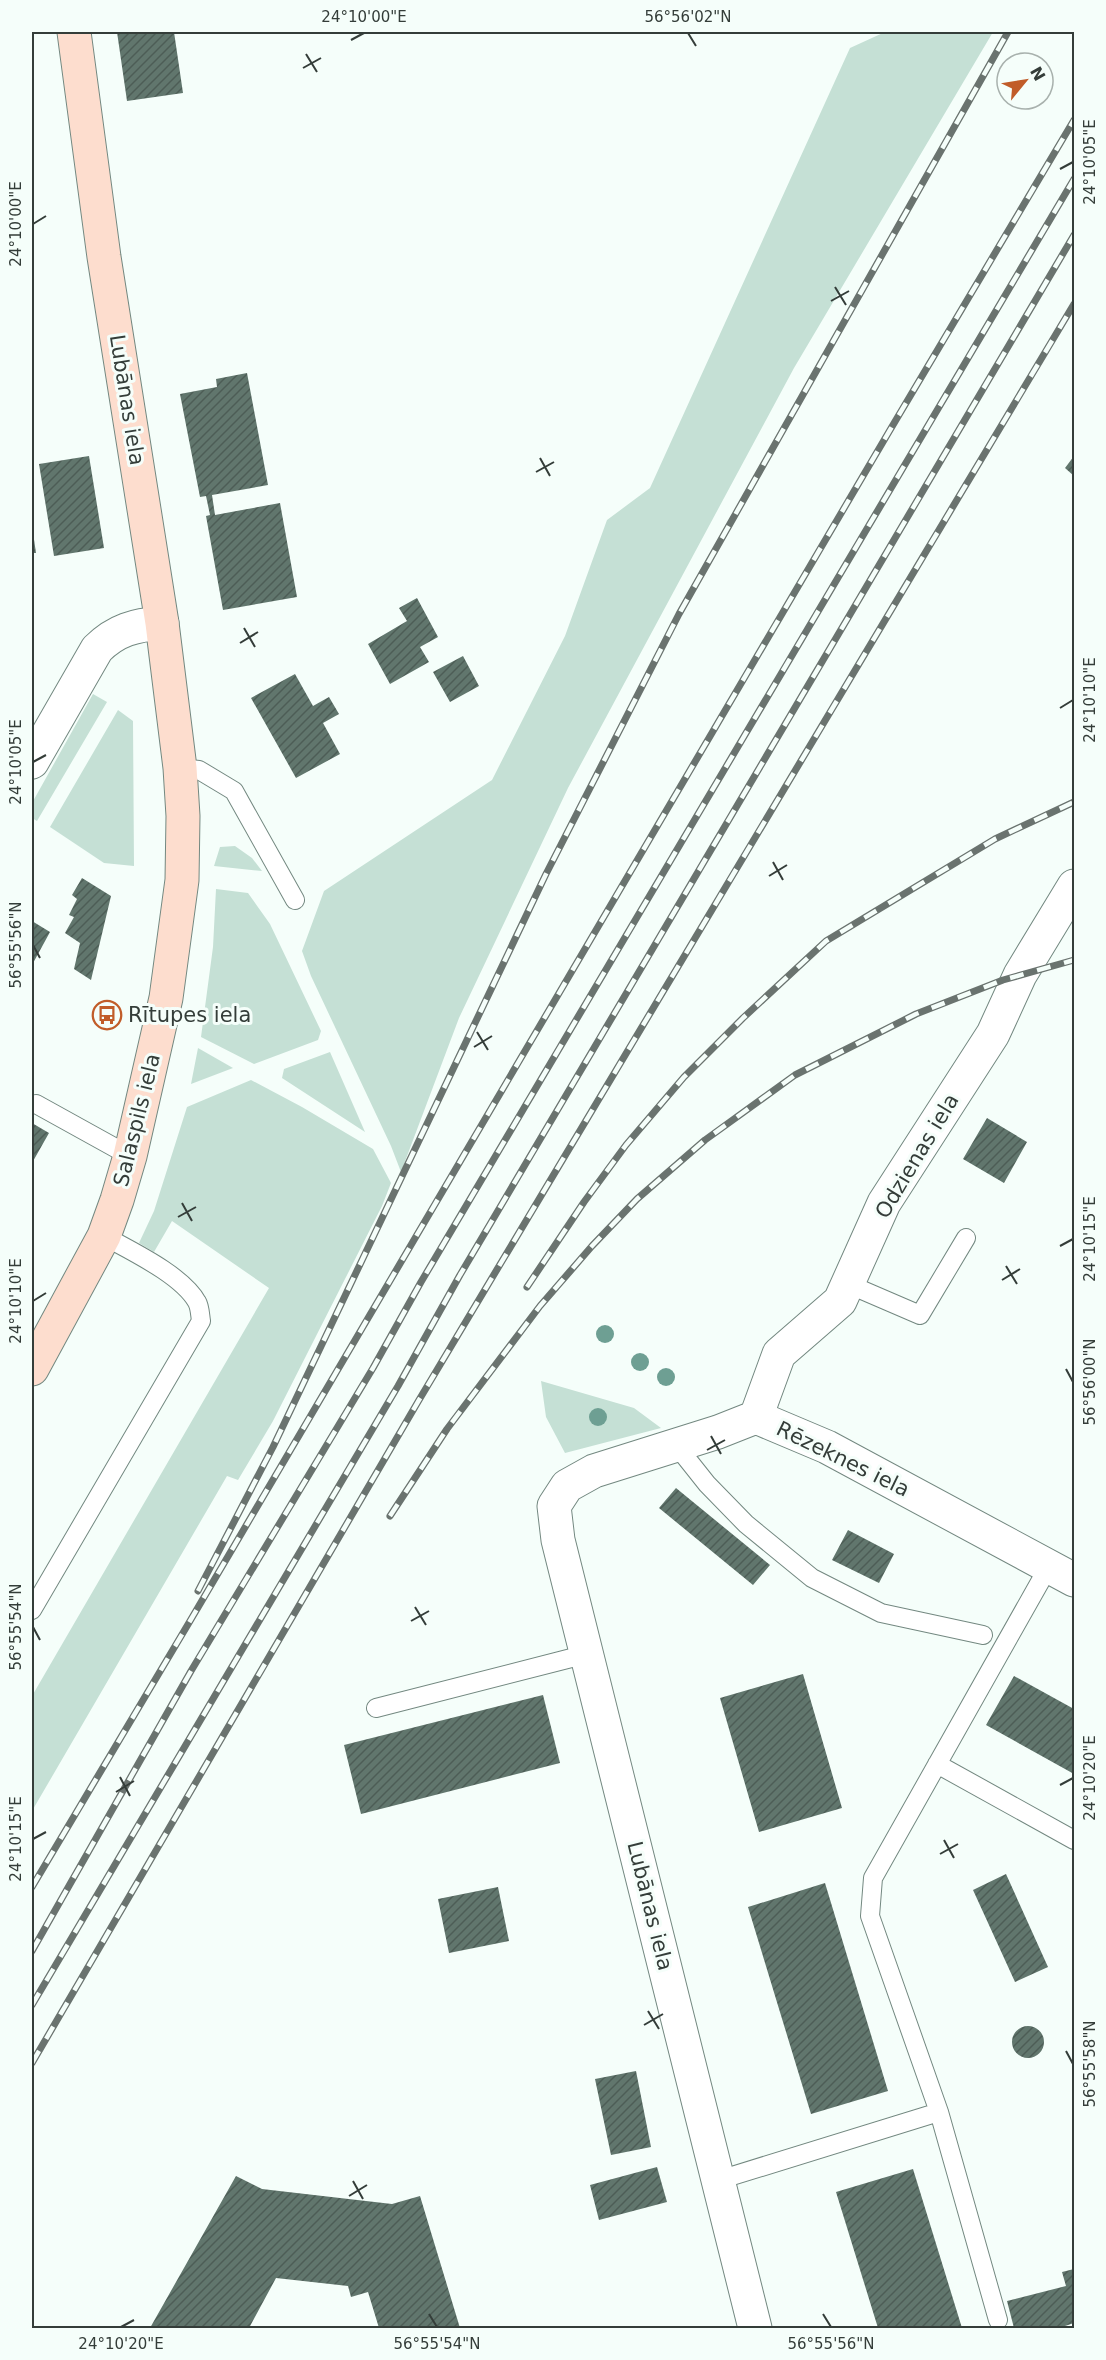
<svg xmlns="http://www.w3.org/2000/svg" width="1106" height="2360" font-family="'DejaVu Sans',sans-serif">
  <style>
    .grass { fill: #c5e0d5 }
    .building { fill: url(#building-hatch) }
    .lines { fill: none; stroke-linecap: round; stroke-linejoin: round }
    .lane-casing { stroke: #738880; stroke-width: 20 }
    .street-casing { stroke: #738880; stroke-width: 35 }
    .secondary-casing { stroke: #738880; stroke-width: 35 }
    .lane { stroke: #fff; stroke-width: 18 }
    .street { stroke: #fff; stroke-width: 33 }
    .secondary { stroke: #fdddce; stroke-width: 33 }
    .rail-casing { stroke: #6a736f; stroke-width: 7 }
    .rail { stroke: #f5fefa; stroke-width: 4.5; stroke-dasharray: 14; stroke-linecap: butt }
    .tree { fill: #6e9f93 }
    .ticks { fill: none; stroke: #343d39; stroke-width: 2 }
    .labels { text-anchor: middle; stroke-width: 6; stroke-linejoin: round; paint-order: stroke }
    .street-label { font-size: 21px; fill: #343d39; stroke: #f5fefa }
    .poi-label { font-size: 21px; fill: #343d39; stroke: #f5fefa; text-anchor: start }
    .neatline { fill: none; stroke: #343d39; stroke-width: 2 }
    .ticks-label { font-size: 15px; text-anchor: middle; fill: #343d39 }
  </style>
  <defs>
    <pattern id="building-hatch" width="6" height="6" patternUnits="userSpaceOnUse" patternTransform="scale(1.5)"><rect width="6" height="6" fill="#61766d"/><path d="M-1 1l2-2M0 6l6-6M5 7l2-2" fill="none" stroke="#4d5d56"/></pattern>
  </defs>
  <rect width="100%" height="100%" fill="#f5fefa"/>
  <path class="grass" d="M885,32h108l-199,336 -226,420 -109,230 -58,154 -10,-26 -80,-170 -9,-25 22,-60 168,-111 73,-144 42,-116 43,-32 200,-440z
    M93,694l14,8 -70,119 -5,-3v-15z
    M118,710l15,11 1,145 -30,-3 -54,-36z
    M235,846l17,12 10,13 -48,-5 6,-19z
    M216,889l32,4 22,31 51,107 -3,9 -64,24 -53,-27 12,-90z
    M198,1048l35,20 -42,16z
    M330,1052l35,80 -83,-54 2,-9z
    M251,1080l51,27 71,42 18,34 -9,23 -109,215 -35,59 -11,-4 -195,335v-115l237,-408 -97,-67 -18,31 -15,-9 15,-32 33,-104z
    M541,1381l93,27 27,20 -96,25 -19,-36z"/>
  <path class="building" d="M117,32h57l9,61 -56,8z
    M247,373l21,112 -56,10 3,20 65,-12 17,94 -74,13 -17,-94 4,-1 -4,-19 -6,1 -20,-103 37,-7 -1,-8z
    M89,456l15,92 -50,8 -15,-92z
    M1074,456v20l-9,-8z
    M32,526l4,27h-4z
    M417,598l21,39 -18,10 9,15 -39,22 -22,-40 39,-23 -8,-13z
    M463,656l16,30 -29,16 -17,-30z
    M295,674l18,32 16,-9 10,17 -16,9 17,31 -44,24 -45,-80z
    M82,878l29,18 -20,84 -17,-11 6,-26 -15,-10 9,-16 -5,-2 8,-16 -5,-4z
    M32,921l18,11 -18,33z
    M987,1118l40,24 -23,41 -41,-24z
    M32,1123l17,10 -17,30z
    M676,1488l94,77 -17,20 -94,-77z
    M848,1530l46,24 -15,29 -47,-23z
    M803,1674l39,134 -83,24 -39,-134z
    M1014,1676l60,33v65l-88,-49z
    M543,1695l17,68 -199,51 -17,-69z
    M1006,1874l42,93 -33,15 -42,-92z
    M825,1883l63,208 -77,23 -63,-207z
    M498,1887l11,54 -60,12 -11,-54z
    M1012 2042a16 16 0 1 1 32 0a16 16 0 1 1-32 0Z
    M636,2071l15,76 -40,8 -16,-76z
    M657,2167l10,35 -68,18 -9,-35z
    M913,2169l49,159h-84l-42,-136z
    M236,2176l26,13 130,15 28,-8 40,132h-81l-11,-36 -17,5 -3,-11 -72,-8 -27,50h-99z
    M1074,2269v54l-15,5h-45l-7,-27 59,-15 -4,-14z"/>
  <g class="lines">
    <g class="lane-casing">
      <path id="lane" d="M180,768l19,2 35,21 61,109
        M36,1104l94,52
        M848,1284l72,31 46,-77
        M676,1445l31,39 39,40 66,54 69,35 102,22
        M32,1610l169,-289c-1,-6 -1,-14 -4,-19 -15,-27 -66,-51 -93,-66
        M376,1708l211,-54
        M937,1764l137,76
        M939,2112l59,208
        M719,2180l220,-68 -69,-196 3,-38 176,-312"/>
    </g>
    <g class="street-casing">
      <path id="street" d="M32,762l65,-113c19,-19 38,-24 65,-26
        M756,1417l23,-63 61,-53 44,-98 109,-169 27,-59 54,-89
        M755,2328l-197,-788 -4,-34 13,-20 27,-15 124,-39 38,-15 71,30 247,133"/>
    </g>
    <g class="secondary-casing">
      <path id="secondary" d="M32,1369l72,-133 13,-36 13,-44 36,-158 16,-118 1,-64 -3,-48 -18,-145 -58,-366 -30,-225"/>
    </g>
    <use href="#lane" class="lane"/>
    <use href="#street" class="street"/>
    <use href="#secondary" class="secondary"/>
    <g class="rail-casing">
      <path id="rail" d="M527,1287l57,-85 42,-57 58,-68 59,-59 83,-77 169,-102 79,-37
        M390,1516l57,-87 93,-123 52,-60 45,-47 68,-59 90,-65 121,-61 87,-34 71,-20
        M198,1591l75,-144 273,-573 133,-260 329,-582
        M32,1887l158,-266 700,-1191 184,-310
        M32,1951l159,-280 182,-303 48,-86 653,-1103
        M32,2005l366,-619 62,-111 614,-1040
        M32,2063l387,-663 655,-1096"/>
    </g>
    <use href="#rail" class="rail"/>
  </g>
  <g class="tree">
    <circle cx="605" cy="1334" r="9"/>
    <circle cx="640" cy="1362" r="9"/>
    <circle cx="666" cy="1377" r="9"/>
    <circle cx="598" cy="1417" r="9"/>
  </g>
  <path class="ticks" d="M688,33l8,13M351,40l13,-7M306,54l11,18M303,68l18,-10M1060,169l13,-7M33,224l13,-8M835,287l11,18M831,301l18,-10M540,458l10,18M536,472l18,-10M244,628l11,19M240,643l18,-11M1060,708l13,-8M33,762l13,-7M773,862l10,18M769,876l18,-11M33,945l7,13M477,1032l11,18M474,1047l18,-11M182,1203l10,18M178,1217l18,-10M1060,1246l13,-7M1006,1266l11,18M1002,1280l18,-11M33,1301l13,-8M1066,1369l7,13M711,1436l10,18M707,1450l18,-10M415,1607l11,18M411,1621l18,-10M33,1627l7,13M120,1777l10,19M1060,1785l13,-7M116,1792l18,-11M33,1839l13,-7M944,1840l10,18M940,1854l18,-10M648,2011l11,18M644,2025l19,-11M1066,2051l7,13M353,2181l10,18M349,2196l18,-11M429,2314l8,13M823,2314l8,13M121,2327l13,-7"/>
  <defs>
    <g id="bus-ring" transform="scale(1.5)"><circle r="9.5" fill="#f5fefa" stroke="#c15c29" stroke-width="1.5"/><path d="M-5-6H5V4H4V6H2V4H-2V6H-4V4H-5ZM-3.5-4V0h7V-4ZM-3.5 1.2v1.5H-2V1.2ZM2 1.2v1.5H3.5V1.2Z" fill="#c15c29"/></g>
  </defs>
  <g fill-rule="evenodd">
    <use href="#bus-ring" x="107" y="1015"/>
  </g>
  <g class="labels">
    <g class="street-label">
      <text transform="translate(127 400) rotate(81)" y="7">Lubānas iela</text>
      <text transform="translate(137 1120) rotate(-76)" y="7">Salaspils iela</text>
      <text transform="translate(917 1156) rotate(-59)" y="7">Odzienas iela</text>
      <text transform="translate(843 1459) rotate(26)" y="7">Rēzeknes iela</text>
      <text transform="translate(650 1906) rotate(76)" y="7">Lubānas iela</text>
    </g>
    <g class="poi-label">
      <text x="128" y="1022">Rītupes iela</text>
    </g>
  </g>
  <rect width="1106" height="2360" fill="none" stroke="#f5fefa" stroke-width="66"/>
  <g transform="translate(1025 81) rotate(60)"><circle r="28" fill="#f5fefa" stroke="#a8b1ad" stroke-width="1.5"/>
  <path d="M0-4.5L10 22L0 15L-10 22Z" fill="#c15c29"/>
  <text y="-9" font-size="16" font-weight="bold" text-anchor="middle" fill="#343d39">N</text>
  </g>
  <rect x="33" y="33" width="1040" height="2294" class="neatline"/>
  <g class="ticks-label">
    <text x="364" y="22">24°10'00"E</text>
    <text x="688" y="22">56°56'02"N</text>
    <text transform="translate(1090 162) rotate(-90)" y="5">24°10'05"E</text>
    <text transform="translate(16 224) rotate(-90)" y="5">24°10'00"E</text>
    <text transform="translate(1090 700) rotate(-90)" y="5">24°10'10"E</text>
    <text transform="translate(16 762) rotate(-90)" y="5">24°10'05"E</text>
    <text transform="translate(16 945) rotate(-90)" y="5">56°55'56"N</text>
    <text transform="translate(1090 1239) rotate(-90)" y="5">24°10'15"E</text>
    <text transform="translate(16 1301) rotate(-90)" y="5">24°10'10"E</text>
    <text transform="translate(1090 1382) rotate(-90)" y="5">56°56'00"N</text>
    <text transform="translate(16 1627) rotate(-90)" y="5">56°55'54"N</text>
    <text transform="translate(1090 1778) rotate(-90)" y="5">24°10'20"E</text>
    <text transform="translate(16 1839) rotate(-90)" y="5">24°10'15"E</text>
    <text transform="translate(1090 2064) rotate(-90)" y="5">56°55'58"N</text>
    <text x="121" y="2349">24°10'20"E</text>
    <text x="437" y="2349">56°55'54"N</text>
    <text x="831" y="2349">56°55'56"N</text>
  </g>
</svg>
